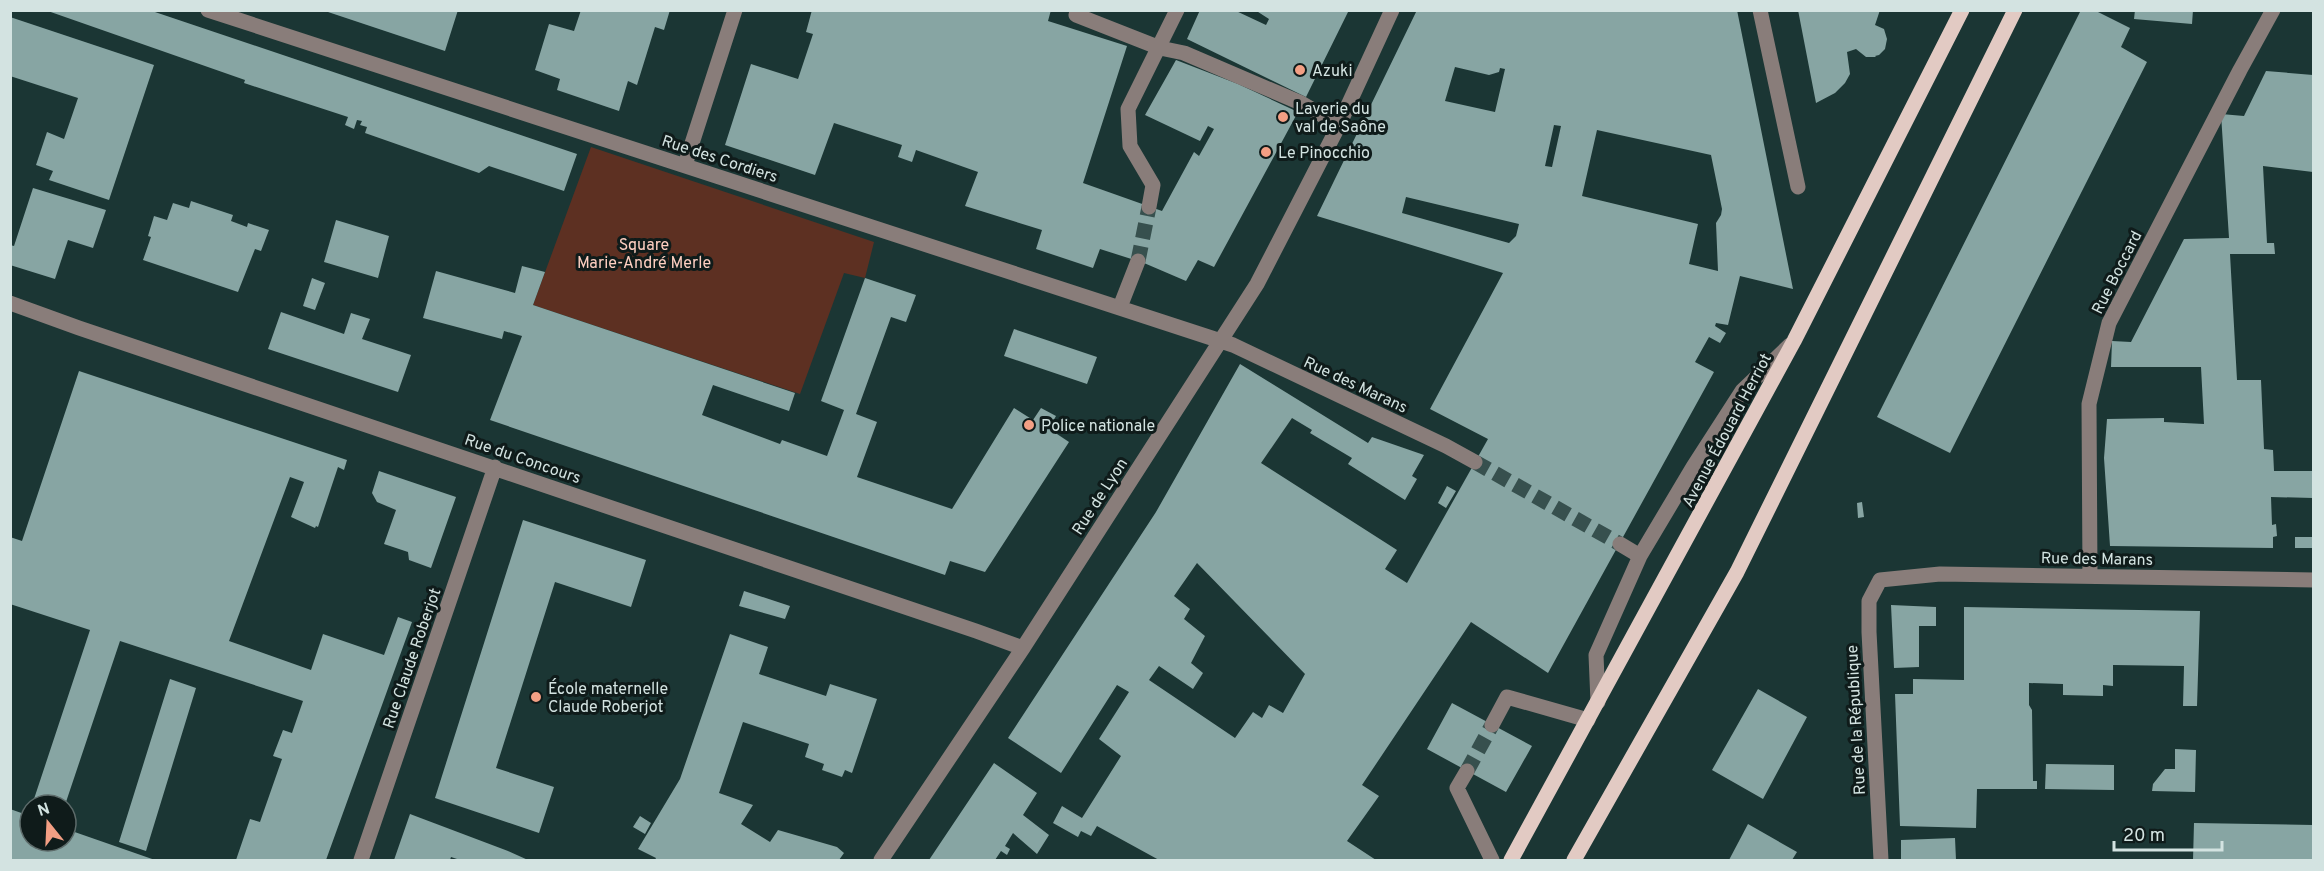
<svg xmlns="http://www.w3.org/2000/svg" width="2324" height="871" font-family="Overpass,sans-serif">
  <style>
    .green { fill: #5d3022 }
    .building { fill: #87a5a3; fill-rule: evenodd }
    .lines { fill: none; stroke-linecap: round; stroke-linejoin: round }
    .minor-tunnel { stroke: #37504e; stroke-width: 15; stroke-dasharray: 15 8; stroke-linecap: butt }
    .minor { stroke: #897d7a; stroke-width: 15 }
    .major { stroke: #e2cac3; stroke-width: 15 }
    .poi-dot { fill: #f39f84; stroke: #0f1b1a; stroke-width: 2 }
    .labels { text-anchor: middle; stroke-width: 6; stroke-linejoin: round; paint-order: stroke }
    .poi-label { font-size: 16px; fill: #d3e3e1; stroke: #0f1b1a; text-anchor: start }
    .street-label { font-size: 16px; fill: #d3e3e1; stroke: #0f1b1a }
    .park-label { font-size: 16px; fill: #fecfc1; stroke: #0f1b1a }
  </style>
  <rect width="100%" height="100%" fill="#1b3634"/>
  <path class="green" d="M591,147l283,95 -9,36 -21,-5 -44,121 -267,-89z"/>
  <path class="building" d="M45,10h104l428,144 -13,37 -75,-25 -10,7 -114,-40 2,-6 -7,-2 2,-4 -5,-1 -3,9 -9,-4 3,-8 -104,-34 1,-3z
    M322,10h136l-13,41z
    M581,10h89l-6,20 -9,-3 -18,58 -9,-4 -9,30 -62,-21 3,-11 -25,-9 14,-46 25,7z
    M812,10h239l-3,11 79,25 -44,137 79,28 32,-59 5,4 15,-27 -6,-3 -8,15 -55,-26 31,-55 62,24 60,28 -84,155 -16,-7 -12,21 -42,-18 -44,-14 -7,19 -57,-19 6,-19 -77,-24 13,-34 -62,-22 -4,12 -14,-5 4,-12 -68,-22 -19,52 -90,-30 26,-81 47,15 15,-45 -7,-2z
    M1200,10h34l32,15 3,-6 -14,-9h94l-43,87 -119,-58z
    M1417,10h320l56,279 -53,-13 -12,49 -12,-2 -1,3 11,7 -6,10 -11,-6 -14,25 19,10 -166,301 -77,-51 -109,163 17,11 -32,45 29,19h-217l-62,-34 -6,10 -10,-5 -3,6 -25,-14 9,-17 20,12 39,-62 -22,-17 30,-47 -12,-7 -56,88 -53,-35 148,-226 84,-148 128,79 4,-6 52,18 -12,21 5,3 -12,21 -57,-36 4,-6 -42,-25 2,-3 -20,-12 -31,45 136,87 -12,19 22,14 81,-144 -58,-30 73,-136 -186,-57zM1455,67l34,8 10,-3 1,-4 5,1 -10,43 -50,-11zM1554,125l7,1 -9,41 -7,-1zM1597,130l114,25 11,54 -1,6 -5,8 2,48 -29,-7 9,-40 -116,-28zM1406,197l113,27 -3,12 -7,7 -107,-30zM1197,563l108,111 -22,39 -14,-8 -7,13 -9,-6 -18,26 -86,-58 10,-14 34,23 10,-16 -12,-10 14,-27 -21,-17 6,-10 -16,-13z
    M1798,10h82l-5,15 9,4 3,10 -2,10 -6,6 -4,1 1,1h-10l-10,-8 -9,3 3,22 -5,9 -10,10 -19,10z
    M2081,10h13l36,18 -9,19 26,15 -197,391 -73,-36z
    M2135,10h58l-1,14 -58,-5z
    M10,17l144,48 -45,135 -60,-20 4,-9 -17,-6 11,-33 17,7 14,-41 -68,-22z
    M2266,71l47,4v97l-50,-6 4,77h7l1,11h-45l7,126h24l3,69 9,1 1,21h39v27l-42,-1 1,28 4,-1 1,12 -4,1v11l-163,-2 -6,-88 3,-39 57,-1v4l40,2 -3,-57h-90l1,-26 19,1 53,-103 45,-1 -8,-124 23,2z
    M33,188l73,22 -13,38 -25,-8 -13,39 -45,-14v-20l4,1z
    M191,201l42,14 -2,6 16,6 1,-4 21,7 -8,21 -6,-2 -17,43 -95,-32 8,-23 -3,-1 6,-20 13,4 6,-17 16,5z
    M336,220l53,16 -11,42 -54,-16z
    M522,266l23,6 -12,33 262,88 -6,18 -76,-26 -11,30 78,29 2,-4 45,16 17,-46 -23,-9 44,-123 51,17 -10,27 -15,-5 -35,97 21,8 -20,55 95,32 62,-101 19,12 8,-12 15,8 -4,7 8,5 -3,6 12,8 -84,130 -35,-11 -5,14 -455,-155 32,-84 -18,-5 -2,8 -79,-21 13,-47 79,22z
    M312,278l13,5 -10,27 -12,-4z
    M281,312l63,22 7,-21 19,6 -8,20 49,16 -13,37 -130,-43z
    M1014,329l83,28 -10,27 -83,-28z
    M79,371l268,89 -3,10 -6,-3 -20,60 -2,-1 -1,2 -24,-11 13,-35 -14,-5 -61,164 82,29 12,-36 61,21 14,-38 14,5 -86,238h-90l14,-41 10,3 22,-63 -9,-3 10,-26 9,3 11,-32 -183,-60 -55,164h-33l58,-175 -80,-26v-67l12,4z
    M379,471l77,26 -25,71 -22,-8 -1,-8 -24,-8 12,-34 -19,-8 -5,-9z
    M1447,486l9,5 -10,17 -8,-5z
    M1862,502l2,15 -6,1 -1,-15z
    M523,520l123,40 -15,47 -76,-25 -59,186 58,19 -15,46 -104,-35z
    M2295,537h18v11h-18z
    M744,591l46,15 -5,13 -46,-13z
    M1891,605l45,2v19h-17v41l-25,1z
    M1964,607l236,4 -3,95h-14l1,-40 -71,-1v21l-10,-1v11l-40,-1v-11l-34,-1v22l3,5 1,71h4v8h-60l-1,39 -76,-2 -5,-132h18v-15l51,1z
    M730,634l38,13 -9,27 67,22 4,-12 47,15 -25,74 -7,-3 -3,7 -20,-7 2,-6 -19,-7 4,-13 -66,-22 -24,71 34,12 -12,19 29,18 8,-12 59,17 7,6 -5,7h-184l1,-2 -18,-9 42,-70z
    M170,679l26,9 -50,163 -27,-9z
    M1758,689l49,28 -44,82 -51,-29z
    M1452,703l80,43 -26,46 -79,-43z
    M2175,749l21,1 -1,42 -43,-1 1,-7 12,-15h10z
    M994,763l43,30 -14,22 26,20 -12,19 -24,-21 -8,13 5,3 -3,6 -6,-4 -6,9h-66z
    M2046,764l68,1v25l-69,-1z
    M10,809l20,7v25h36v-12l89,31h-145z
    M410,814l98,37 20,9h-68l-9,-3 -1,3h-56z
    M640,816l11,7 -6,11 -12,-7z
    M2194,823l119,2v35h-120z
    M1748,824l49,28 -5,8h-63z
    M1955,838l1,22h-55v-20z"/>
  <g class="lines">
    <path class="minor-tunnel" d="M1138,261l11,-54
      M1475,462l145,82
      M1467,771l25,-46"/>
    <path class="minor" d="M208,10l1025,335 213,101 29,16
      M1760,10l38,177
      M1076,15l84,33 24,5 117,50 38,22
      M685,165l50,-155
      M1149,207l4,-22 -23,-39 -2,-37 49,-99
      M10,303l69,25 897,303 47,17
      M1120,307l18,-46
      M1620,544l20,12
      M2090,576l-1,-172 20,-81 131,-253 33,-60
      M1598,702l-2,-47 44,-99 53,-89 49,-76 48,-46
      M1492,725l15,-28 81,23
      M1467,771l-10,17 35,72
      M361,860l134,-393
      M881,860l142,-212 234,-364 82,-159 53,-115
      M1881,860l-12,-228v-31l11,-21 60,-6 374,6"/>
    <path class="major" d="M1511,860l283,-519 168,-331
      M1574,860l163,-288 278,-562"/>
  </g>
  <g class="poi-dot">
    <circle cx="1300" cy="70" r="6"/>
    <circle cx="1283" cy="117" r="6"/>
    <circle cx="1266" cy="152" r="6"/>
    <circle cx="1029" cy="425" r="6"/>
    <circle cx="536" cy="697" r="6"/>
  </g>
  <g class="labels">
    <g class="poi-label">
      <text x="1312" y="76">Azuki</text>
      <text x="1295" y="114">Laverie du<tspan x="1295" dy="18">val de Saône</tspan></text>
      <text x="1278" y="158">Le Pinocchio</text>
      <text x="1041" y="431">Police nationale</text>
      <text x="548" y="694">École maternelle<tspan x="548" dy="18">Claude Roberjot</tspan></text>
    </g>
    <g class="street-label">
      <text transform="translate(720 158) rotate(18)" y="6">Rue des Cordiers</text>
      <text transform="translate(2116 272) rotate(-63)" y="6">Rue Boccard</text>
      <text transform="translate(1356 384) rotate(25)" y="6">Rue des Marans</text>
      <text transform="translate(1726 430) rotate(-62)" y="6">Avenue Édouard Herriot</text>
      <text transform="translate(523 458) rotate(19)" y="6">Rue du Concours</text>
      <text transform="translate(1099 496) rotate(-57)" y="6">Rue de Lyon</text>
      <text transform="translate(2097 558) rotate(1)" y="6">Rue des Marans</text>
      <text transform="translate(411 658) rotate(-71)" y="6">Rue Claude Roberjot</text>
      <text transform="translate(1855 720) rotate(-93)" y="6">Rue de la République</text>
    </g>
    <g class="park-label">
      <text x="644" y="250">Square<tspan x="644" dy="18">Marie-André Merle</tspan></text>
    </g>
  </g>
  <rect width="2324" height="871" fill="none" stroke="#d3e3e1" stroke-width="24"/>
  <g transform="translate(48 823) rotate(342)"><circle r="28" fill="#0f1b1a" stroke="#5d6b6a" stroke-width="1.5"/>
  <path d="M0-4.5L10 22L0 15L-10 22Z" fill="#f39f84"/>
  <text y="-9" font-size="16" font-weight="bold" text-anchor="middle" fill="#d3e3e1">N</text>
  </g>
  <path d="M2114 841v9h108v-9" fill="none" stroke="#d3e3e1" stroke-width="3"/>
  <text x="2123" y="841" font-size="18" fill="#d3e3e1" stroke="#0f1b1a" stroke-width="4.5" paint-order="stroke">20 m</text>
</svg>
